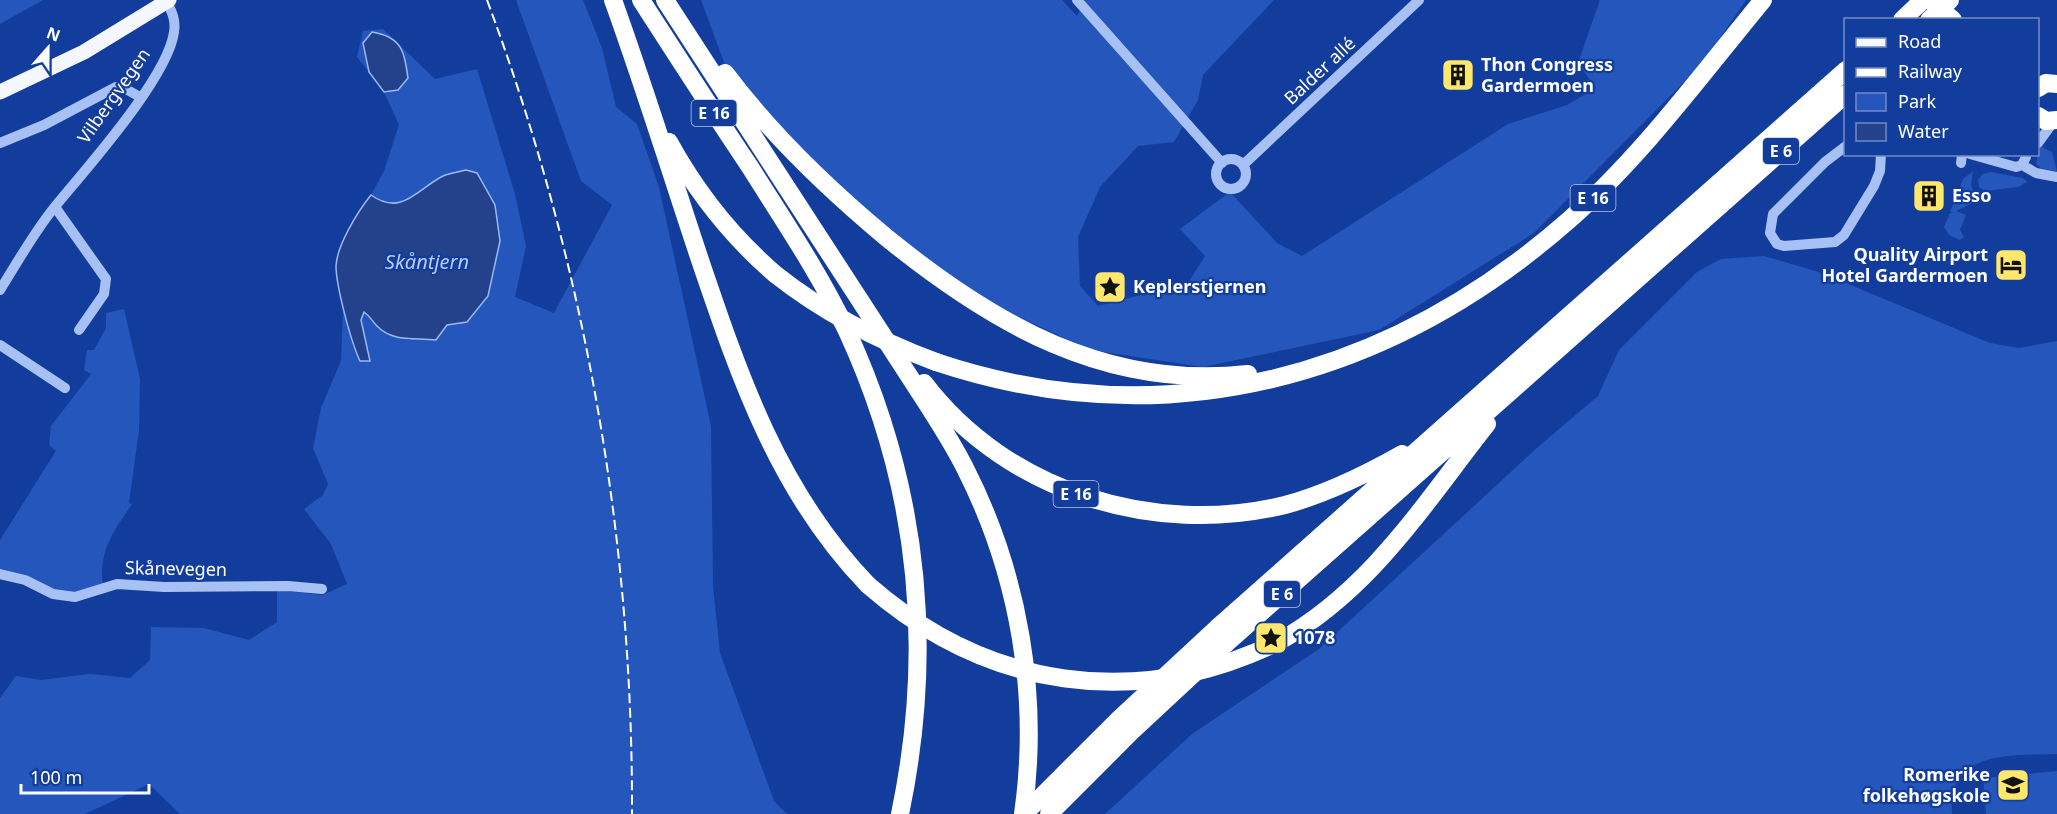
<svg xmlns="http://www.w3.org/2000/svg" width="2057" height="814" font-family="'Noto Sans',sans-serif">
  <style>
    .green { fill: #2556bb }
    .water { fill: #23428b; stroke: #99b9f7; stroke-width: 1.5 }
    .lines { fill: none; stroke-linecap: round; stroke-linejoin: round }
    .minor { stroke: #a7c1f4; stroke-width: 10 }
    .major { stroke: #f5f7ff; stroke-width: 15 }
    .highway { stroke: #fff; stroke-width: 18 }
    .rail { stroke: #fff; stroke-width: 2; stroke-dasharray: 10 4.5; stroke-linecap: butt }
    .highway-bridge { stroke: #fff; stroke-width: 18 }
    .labels { text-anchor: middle; stroke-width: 4.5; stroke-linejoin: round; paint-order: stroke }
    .shield { fill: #123d9d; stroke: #b8c5e2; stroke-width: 1.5 }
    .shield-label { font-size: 16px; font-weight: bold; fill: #fff }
    .poi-label { font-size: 18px; font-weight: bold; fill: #fff; stroke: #123d9d; text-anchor: start }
    .street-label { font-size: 18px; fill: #fff; stroke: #123d9d }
    .water-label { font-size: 20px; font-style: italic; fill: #b4ccfb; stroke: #123d9d }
  </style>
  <rect width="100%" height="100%" fill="#123d9d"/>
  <path class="green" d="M0,0h43l-43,24z
    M516,0h67l19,48 14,59 21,17 22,63 52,239 2,160 7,67 54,148 13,13h-607l-31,-30 -64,30h-85v-116l16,-22 25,4 49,-6 40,4 20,-18 1,-33 53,1 45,12 28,-18v-32l45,5 25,-11 -16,-40 -27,-35 19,-14 5,-11 -15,-36 8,-40 20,-47 2,-51 -3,-23 13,59 8,15h9l-9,-42 4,-7 8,7 5,8 31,13 10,-3 17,3 8,-164c-23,16 -46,39 -73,19l13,-24 15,-46 -15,-33 4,1 -25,-50 6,29 -12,-15 6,-26 20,-2 52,50 42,-10 38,125 11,52 -11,51 39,16 58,-108 -31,-24z
    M701,0h361l15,16 8,-16h189l-71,75 -5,25 -24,42 -36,4 -38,41 -22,50 2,49 18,20 90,-23 17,-27 -25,-27 50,-37 47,51 25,13 206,-132 59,-19 29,-17 -18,-25 22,-63h146l-43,63 -169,170 -155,97 -176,37 -106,-16 -1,2 -128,-60 -130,-103 -110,-117z
    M2040,146l12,6 5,20 -16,-4 -5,-4z
    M1973,171l-2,14 6,16 -21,10 10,4 -6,15 4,7 -4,3 -11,-5 -5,-8 6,-14 4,-1h-4l13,-33z
    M1991,172l32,6 4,4 -9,5 -33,4 -6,-4 -1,-7 5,-6z
    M1764,256l58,17 168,70 29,5 38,-7v413c-44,2 -110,-5 -105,60h-847l87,-80 127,-85 220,-203 59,-50 21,-46 78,-78 24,-13z
    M124,309l16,70 -1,51 -10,73 3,1c-19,28 -34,48 -29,83l-41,9 -62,-21v-35l56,-89 -7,-6 2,-19 40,-52 -7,-4 3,-20h7l12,-22v-15z
    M2057,771v43h-71l-3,-36z"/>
  <path class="water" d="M372,32c30,5 32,19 36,46l-10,12 -14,2 -15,-20 -6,-29z
    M466,170l11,3 18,32 5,36 -12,55 -21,26 -20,3 -11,15c-19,-3 -43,3 -59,-14 -5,-5 -6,-9 -13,-14l-3,8 9,41h-10c-9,-19 -24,-75 -24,-95 1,-21 22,-55 35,-71 31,22 46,-6 72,-19 7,-3 16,-4 23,-6z"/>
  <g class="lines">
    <path class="minor" d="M1077,0l145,163
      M0,143l44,-18 72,-38 8,1 16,9
      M2038,143l16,-22
      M1846,146l-21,16 -52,52 -3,19 7,11 7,2 51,-4 9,-7 30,-49 6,-15 1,-17
      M1970,154l46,13 6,-2 4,-8
      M1216 174a15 15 0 1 1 30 0a15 15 0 1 1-30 0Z
      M1961,163l1,-9
      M1243,165l176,-165
      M2022,165l14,8 21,4
      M55,207l51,72 -2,15 -25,36
      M0,290c17,-27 33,-56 53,-81 31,-38 115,-131 121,-177 2,-12 -2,-20 -7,-30
      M0,345l65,43
      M0,574l25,6 28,14 22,3 42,-13 47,3 124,-1 34,3"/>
    <path class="major" d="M0,92l84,-40 85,-52"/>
    <path class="highway" d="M613,0c31,86 58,173 87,260 40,118 79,233 168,325
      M641,0c36,56 72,112 109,167 34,54 70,107 97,164 72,156 88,316 53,483
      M665,0l248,382c18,28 37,56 52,86 54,106 75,228 58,346
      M1902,20l21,-20
      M1929,20l21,-20
      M725,73c46,61 103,116 162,165 106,86 219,152 361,136
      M2038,88l8,-5 11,1
      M2038,116l8,5 11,-1
      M669,142c28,51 62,94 106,132
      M936,362c230,77 453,16 633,-142 73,-64 132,-145 194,-220
      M924,383c83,109 230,154 361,122 41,-11 80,-30 117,-51
      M1278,642c93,-52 145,-137 209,-218
      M1024,814l95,-95 98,-91 629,-558
      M1049,814l82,-82 99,-92 616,-546"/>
    <path class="rail" d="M487,0c97,260 146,536 145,814"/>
    <path class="highway-bridge" d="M1930,0l23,20
      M775,274c49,39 102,66 161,88
      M868,585c119,104 267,126 410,57"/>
  </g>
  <defs>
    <g id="building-square" transform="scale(1.725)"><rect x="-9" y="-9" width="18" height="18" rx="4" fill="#ffe76b" stroke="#123d9d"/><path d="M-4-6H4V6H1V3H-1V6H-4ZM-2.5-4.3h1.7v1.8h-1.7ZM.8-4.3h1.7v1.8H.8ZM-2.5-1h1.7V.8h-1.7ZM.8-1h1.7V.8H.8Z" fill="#111"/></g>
    <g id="hotel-square" transform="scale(1.725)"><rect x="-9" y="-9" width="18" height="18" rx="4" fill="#ffe76b" stroke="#123d9d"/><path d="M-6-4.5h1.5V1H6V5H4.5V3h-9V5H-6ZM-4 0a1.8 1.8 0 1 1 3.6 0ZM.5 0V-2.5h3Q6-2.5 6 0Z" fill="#111"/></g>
    <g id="sight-square" transform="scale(1.725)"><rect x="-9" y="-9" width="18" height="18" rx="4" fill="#ffe76b" stroke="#123d9d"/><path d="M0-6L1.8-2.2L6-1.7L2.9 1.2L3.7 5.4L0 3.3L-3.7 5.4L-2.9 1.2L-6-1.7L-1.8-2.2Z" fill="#111"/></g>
    <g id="school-square" transform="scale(1.725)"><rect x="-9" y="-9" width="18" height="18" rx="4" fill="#ffe76b" stroke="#123d9d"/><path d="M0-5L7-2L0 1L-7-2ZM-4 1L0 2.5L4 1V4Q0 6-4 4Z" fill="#111"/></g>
  </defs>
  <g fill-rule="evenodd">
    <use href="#building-square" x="1458" y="75"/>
    <use href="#building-square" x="1929" y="196"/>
    <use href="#hotel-square" x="2011" y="265"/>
    <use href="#sight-square" x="1110" y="287"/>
    <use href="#sight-square" x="1271" y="638"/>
    <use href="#school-square" x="2013" y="785"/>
  </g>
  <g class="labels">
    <g class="shield">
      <rect x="691.5" y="100" width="45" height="26" rx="4.5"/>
      <rect x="1763" y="138" width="36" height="26" rx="4.5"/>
      <rect x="1570.5" y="185" width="45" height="26" rx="4.5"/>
      <rect x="1053.5" y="481" width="45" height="26" rx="4.5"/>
      <rect x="1264" y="581" width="36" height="26" rx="4.5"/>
    </g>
    <g class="shield-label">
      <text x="714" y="119">E 16</text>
      <text x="1781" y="157">E 6</text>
      <text x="1593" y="204">E 16</text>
      <text x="1076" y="500">E 16</text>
      <text x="1282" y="600">E 6</text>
    </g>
    <g class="poi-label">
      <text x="1481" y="71">Thon Congress<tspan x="1481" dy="21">Gardermoen</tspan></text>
      <text x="1952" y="202">Esso</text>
      <text x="1988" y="261" text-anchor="end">Quality Airport<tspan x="1988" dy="21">Hotel Gardermoen</tspan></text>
      <text x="1133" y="293">Keplerstjernen</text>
      <text x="1294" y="644">1078</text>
      <text x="1990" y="781" text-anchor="end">Romerike<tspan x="1990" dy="21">folkehøgskole</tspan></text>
    </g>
    <g class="street-label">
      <text transform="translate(1320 71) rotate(-43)" y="6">Balder allé</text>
      <text transform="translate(114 96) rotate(-55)" y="6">Vilbergvegen</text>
      <text transform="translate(176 569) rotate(1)" y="6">Skånevegen</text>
    </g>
    <g class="water-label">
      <text x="427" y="269">Skåntjern</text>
    </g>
  </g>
  <rect x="1844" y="18" width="195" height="138" fill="#123d9d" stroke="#718bc4" stroke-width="1.5"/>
  <rect x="1856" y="38" width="30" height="9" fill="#f5f7ff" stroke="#718bc4" stroke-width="1.5"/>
  <text x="1898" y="48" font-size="18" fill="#ffffff">Road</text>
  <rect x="1856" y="68" width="30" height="9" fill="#ffffff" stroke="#718bc4" stroke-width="1.5"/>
  <text x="1898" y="78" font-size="18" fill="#ffffff">Railway</text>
  <rect x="1856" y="93" width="30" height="18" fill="#2556bb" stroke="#718bc4" stroke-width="1.5"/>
  <text x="1898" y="108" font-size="18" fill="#ffffff">Park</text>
  <rect x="1856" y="123" width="30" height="18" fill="#23428b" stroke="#718bc4" stroke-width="1.5"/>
  <text x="1898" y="138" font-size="18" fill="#ffffff">Water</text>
  <g transform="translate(48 48) rotate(21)" stroke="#123d9d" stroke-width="4.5" paint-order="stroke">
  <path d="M0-4.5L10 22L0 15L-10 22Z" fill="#ffffff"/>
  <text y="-9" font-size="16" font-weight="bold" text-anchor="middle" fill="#ffffff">N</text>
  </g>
  <path d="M21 784v9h128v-9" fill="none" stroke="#ffffff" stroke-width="3"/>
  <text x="30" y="784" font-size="18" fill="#ffffff" stroke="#123d9d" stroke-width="4.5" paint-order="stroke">100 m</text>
</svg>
